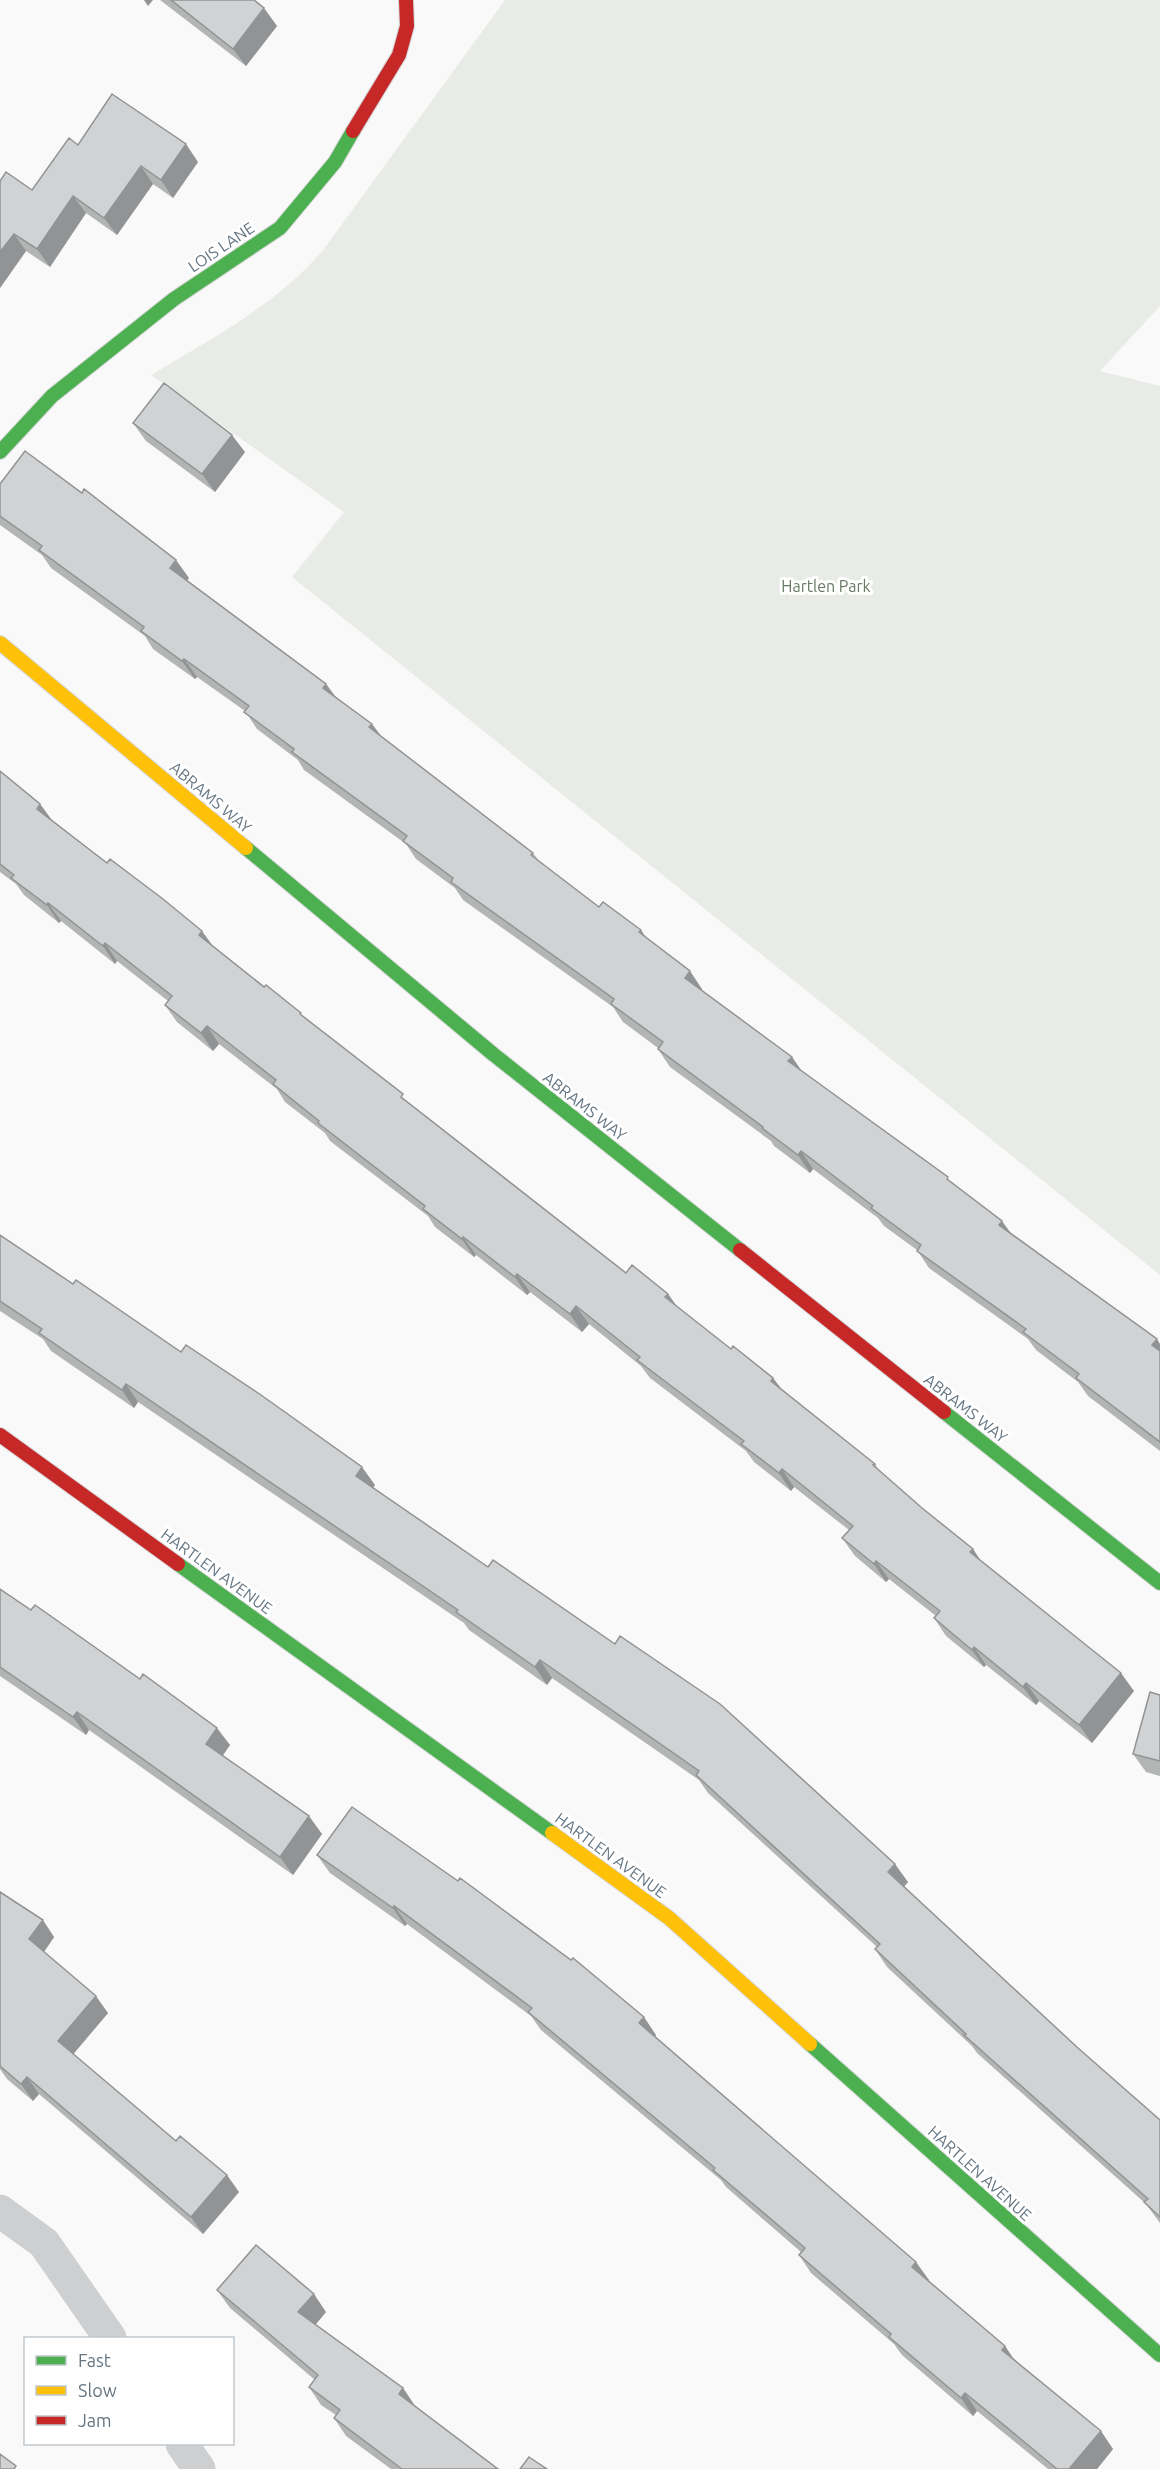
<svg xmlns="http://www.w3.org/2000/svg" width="1160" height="2469" font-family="Ubuntu,sans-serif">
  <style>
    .green { fill: #e8ebe6 }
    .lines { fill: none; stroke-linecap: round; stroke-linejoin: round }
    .fast-casing { stroke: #d5d6d7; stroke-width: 16 }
    .slow-casing { stroke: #d5d6d7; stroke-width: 16 }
    .jam-casing { stroke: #d5d6d7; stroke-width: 16 }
    .street { stroke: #cecfd0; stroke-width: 33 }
    .fast { stroke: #4caf50; stroke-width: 14 }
    .slow { stroke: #ffc107; stroke-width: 14 }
    .jam { stroke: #c62828; stroke-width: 14 }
    .wall { fill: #b3b5b5 }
    .shaded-wall { fill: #929394 }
    .building { fill: #d0d2d3; stroke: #929394; stroke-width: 1.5 }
    .labels { text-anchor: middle; stroke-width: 6; stroke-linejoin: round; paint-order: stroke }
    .street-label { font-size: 16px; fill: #657683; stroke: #fff }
    .park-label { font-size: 16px; fill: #687a64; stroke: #fff }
  </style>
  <rect width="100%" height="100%" fill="#f9f9f9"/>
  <path class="green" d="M505,0h655v306l-60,65 60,15v889l-868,-698 52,-65 -193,-137c63,-38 124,-69 173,-126z"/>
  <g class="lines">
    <g class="fast-casing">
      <path id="fast" d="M0,452l52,-56 122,-97 106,-71 55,-66 18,-31
        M246,848l247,206 247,196
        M944,1412l216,171
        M178,1564l374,269
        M810,2044l350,311"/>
    </g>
    <g class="slow-casing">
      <path id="slow" d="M0,643l246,205
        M552,1833l117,85 141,126"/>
    </g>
    <g class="jam-casing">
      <path id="jam" d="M353,131l46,-76 8,-29 -1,-26
        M740,1250l204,162
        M0,1435l178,129"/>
    </g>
    <path class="street" d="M0,2211l44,32 66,95
      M182,2444l17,25"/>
    <use href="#fast" class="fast"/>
    <use href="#slow" class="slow"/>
    <use href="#jam" class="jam"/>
  </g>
  <path class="wall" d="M160,0h94l23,26 -31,40z
    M78,145l120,17 -25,36 -20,-14 -36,51 -31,-22 -36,54 -24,-16 -26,37v-107l32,9z
    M133,423l112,29 -30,40 -69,-51z
    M0,484l189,94 -2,2 139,104 10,13 45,39 152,117 6,8 60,46 48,32 55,50 -1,1 91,67 10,14 150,112 59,50 149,111v107l-72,-55 -10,-14 -42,-32 -8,-11 -99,-71 -12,-18 -33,-24 -6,-8 -65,-49 -3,4 -36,-27 -3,-5 -101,-74 -12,-18v-1l-35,-26 -10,-15 -150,-107 -8,-12 -39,-29 -10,-15 -102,-74 -6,-10 -41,-31 -12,-18 -48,-34 -2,2 -42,-30 -8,-13 -94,-68 -9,-13 -42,-30z
    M0,771l40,33 12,16 253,198 104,85 217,170 42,21 9,13 54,42 42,29 9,12 93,74 4,7 43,37 51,41 7,12 154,130 -42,52 -53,-42 -3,4 -50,-40 -2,2 -38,-31 -12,-18 2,-2 -47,-37 -3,3 -31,-26 -13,-18 7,-8 -55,-43 -3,4 -37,-29 -8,-11 -96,-73 -9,-12 -52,-42 -7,8 -52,-40 -3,3 -51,-40 -2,2 -39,-30 -7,-11 -98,-75 -5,-8 -40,-31 -8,-13 -58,-45 -6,7 -36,-29 -12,-17 3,-4 -51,-40 -2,3 -54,-43 -2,2 -35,-28 -8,-11 -16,-12z
    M0,1235l375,250 -2,3 535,394 -4,4 174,162 82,72v103l-14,-19 -169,-151 -5,-7 -85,-79 -12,-18 2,-2 -169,-154 -9,-13 -147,-102 -5,7 -78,-55 -5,-7 -326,-221 -4,6 -83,-57 -8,-12 -43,-28z
    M0,1589l230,156 -7,10 99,79 -29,41 -204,-145 -3,5 -86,-59z
    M1160,1695v81l-14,-4 -13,-18z
    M317,1855l339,180 -1,1 274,244 -1,1 77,65 9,14 99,89 -16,20h-49l-71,-58 -4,5 -71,-61 -8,-11 -83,-71 -12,-18 2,-3 -75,-65 -5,-7 -180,-150 -10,-14 -124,-92 -2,2 -75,-53z
    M0,1892l54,45 -10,15 64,61 -35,41 103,87 63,51 -36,42 -164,-140 -6,7 -26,-22 -7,-10z
    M217,2290l109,22 -10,12 87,64 12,18 83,63h-107l-45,-33 -12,-18 2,-3 -15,-10 -12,-18 6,-7 -85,-72z"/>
  <path class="shaded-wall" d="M144,0h9l-5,6z
    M264,8l13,18 -31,40 -13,-17z
    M186,144l12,18 -25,36 -12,-18z
    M141,166l12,18 -36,51 -13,-17z
    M73,196l13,17 -36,54 -13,-18z
    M14,234l12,17 -26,37v-36z
    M232,435l13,17 -30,40 -13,-18z
    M176,560l13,18 -6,8 -13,-18z
    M184,659l13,18 -2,2 -13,-18z
    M326,684l13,18 -16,-14z
    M372,724l13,17 -16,-14z
    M40,804l13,18 -16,-13z
    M48,903l13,18 -2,2 -12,-18z
    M641,930l12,18 -14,-16z
    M202,931l13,18 -16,-14z
    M105,943l12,18 -2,3 -12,-18z
    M690,971l12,18 -5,7 -12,-18z
    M207,1026l12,18 -6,7 -12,-18z
    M792,1057l12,18 -16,-14z
    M801,1151l12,18 -3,4 -12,-18z
    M1002,1221l13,18 -16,-14z
    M463,1237l13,18 -2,2 -12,-18z
    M517,1274l13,18 -3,3 -12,-18z
    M668,1294l13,18 -16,-15z
    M576,1306l13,18 -7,8 -12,-18z
    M1157,1339l3,5v12l-8,-11z
    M773,1378l13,17 -15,-14z
    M126,1384l12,18 -4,6 -12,-18z
    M362,1467l13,18 -7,9 -12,-18z
    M782,1469l12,18 -3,4 -12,-18z
    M973,1549l12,18 -15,-15z
    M876,1561l13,18 -3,3 -12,-18z
    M974,1647l12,18 -2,2 -12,-17z
    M540,1660l12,18 -5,7 -12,-18z
    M1121,1673l13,18 -42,52 -13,-18z
    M1026,1683l13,18 -3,4 -13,-18z
    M77,1712l12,18 -3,5 -13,-18z
    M217,1728l13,17 -12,17 -12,-18z
    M309,1816l13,18 -29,41 -13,-18z
    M895,1864l13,18 -7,8 -13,-18z
    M394,1906l13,18 -2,2 -12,-18z
    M43,1920l11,17 -13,19 -12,-17z
    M96,1996l12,17 -38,45 -12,-17z
    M644,2017l12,18 -4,5 -13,-17z
    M27,2077l12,17 -6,7 -12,-17z
    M227,2175l12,17 -36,42 -12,-17z
    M916,2262l13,18 -4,5 -13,-18z
    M314,2294l12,18 -15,18 -13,-18z
    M1005,2346l12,18 -15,-14z
    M403,2388l12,18 -16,-12z
    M965,2393l12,18 -4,5 -12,-18z
    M1101,2431l12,18 -16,20h-28z"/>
  <path class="building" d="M171,0h83l10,8 -31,41z
    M112,94l74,50 -25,36 -20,-14 -37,52 -31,-22 -36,53 -23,-15 -14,18v-71l6,-9 26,18 37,-52 9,7z
    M164,383l68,52 -30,39 -69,-51z
    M25,451l57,42 2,-4 92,71 -6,8 156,116 -3,4 49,36 -3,3 164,126 -2,2 68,52 4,-5 38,28 -2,2 51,39 -5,7 107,79 -4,4 160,116 -1,2 55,42 -3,4 158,114 -5,6 8,6v91l-84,-64 3,-4 -56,-42 3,-3 -109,-78 4,-6 -50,-37 2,-2 -72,-55 -3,4 -36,-27 1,-1 -105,-78 5,-7 -52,-38 3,-5 -163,-117 2,-4 -50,-37 4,-5 -115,-84 2,-3 -50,-37 5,-6 -65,-47 -2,2 -41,-30 3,-4 -105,-77 3,-4 -42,-30v-32z
    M0,771l40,33 -3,5 70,54 3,-4 53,40 39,32 -3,4 65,52 2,-2 35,28 -1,1 103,80 -2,3 225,176 6,-8 36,29 -3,3 66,52 2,-3 40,32 -2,3 104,83 -2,1 49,43 51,41 -3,3 151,121 -42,52 -53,-42 -3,4 -49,-40 -2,3 -38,-32 6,-7 -64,-50 -2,3 -32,-26 11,-12 -71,-57 -3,4 -38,-29 3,-3 -107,-81 3,-3 -64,-51 -6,8 -53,-40 -2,3 -52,-40 -1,2 -39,-30 2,-3 -107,-83 1,-2 -46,-37 3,-4 -69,-54 -6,7 -36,-28 7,-9 -67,-53 -2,3 -55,-43 -1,2 -36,-27 3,-3 -14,-11z
    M0,1235l73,49 3,-4 105,72 5,-7 75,50 101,72 -6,9 132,91 5,-7 122,84 5,-8 100,68 175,160 -7,8 190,176 82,72v97l-16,-15 4,-3 -184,-164 2,-1 -91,-85 5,-5 -184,-169 3,-4 -159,-111 -5,7 -79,-55 2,-2 -332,-226 -4,6 -83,-57 3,-4 -42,-28z
    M0,1589l31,21 4,-5 105,74 3,-5 74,54 -11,16 103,72 -29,41 -203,-145 -4,5 -73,-50z
    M1150,1692l10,3v66l-27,-7z
    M352,1807l106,74 2,-3 111,82 2,-2 71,59 -5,6 277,239 -4,5 93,79 -3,4 99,81 -32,38h-12l-92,-76 -4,5 -72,-61 2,-3 -92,-79 6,-7 -92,-78 2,-2 -187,-156 4,-4 -138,-102 -1,2 -76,-53z
    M0,1892l43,28 -14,19 67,57 -38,45 118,100 4,-5 47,39 -36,42 -164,-140 -6,7 -21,-18z
    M256,2245l58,49 -16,18 105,76 -4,6 99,75h-96l-68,-51 6,-8 -31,-23 9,-12 -101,-85z
    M0,2454l16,12 -2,3h-14z
    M529,2457l18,12h-27z"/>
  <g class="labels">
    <g class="street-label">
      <text transform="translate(221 247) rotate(-34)" y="6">LOIS LANE</text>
      <text transform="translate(211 797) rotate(40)" y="6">ABRAMS WAY</text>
      <text transform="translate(585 1106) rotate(38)" y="6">ABRAMS WAY</text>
      <text transform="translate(966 1408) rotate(38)" y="6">ABRAMS WAY</text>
      <text transform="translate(217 1571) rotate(36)" y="6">HARTLEN AVENUE</text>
      <text transform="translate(611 1855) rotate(36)" y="6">HARTLEN AVENUE</text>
      <text transform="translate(980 2173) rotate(42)" y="6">HARTLEN AVENUE</text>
    </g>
    <g class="park-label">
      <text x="826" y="592">Hartlen Park</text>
    </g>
  </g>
  <rect x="24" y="2337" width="210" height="108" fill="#ffffff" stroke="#c1c8cd" stroke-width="1.5"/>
  <rect x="36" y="2356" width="30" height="9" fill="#4caf50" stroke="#c1c8cd" stroke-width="1.5"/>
  <text x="78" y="2367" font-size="18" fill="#657683">Fast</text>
  <rect x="36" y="2386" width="30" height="9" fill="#ffc107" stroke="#c1c8cd" stroke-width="1.5"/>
  <text x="78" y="2397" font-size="18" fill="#657683">Slow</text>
  <rect x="36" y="2416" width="30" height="9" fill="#c62828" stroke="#c1c8cd" stroke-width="1.5"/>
  <text x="78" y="2427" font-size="18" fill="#657683">Jam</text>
</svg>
